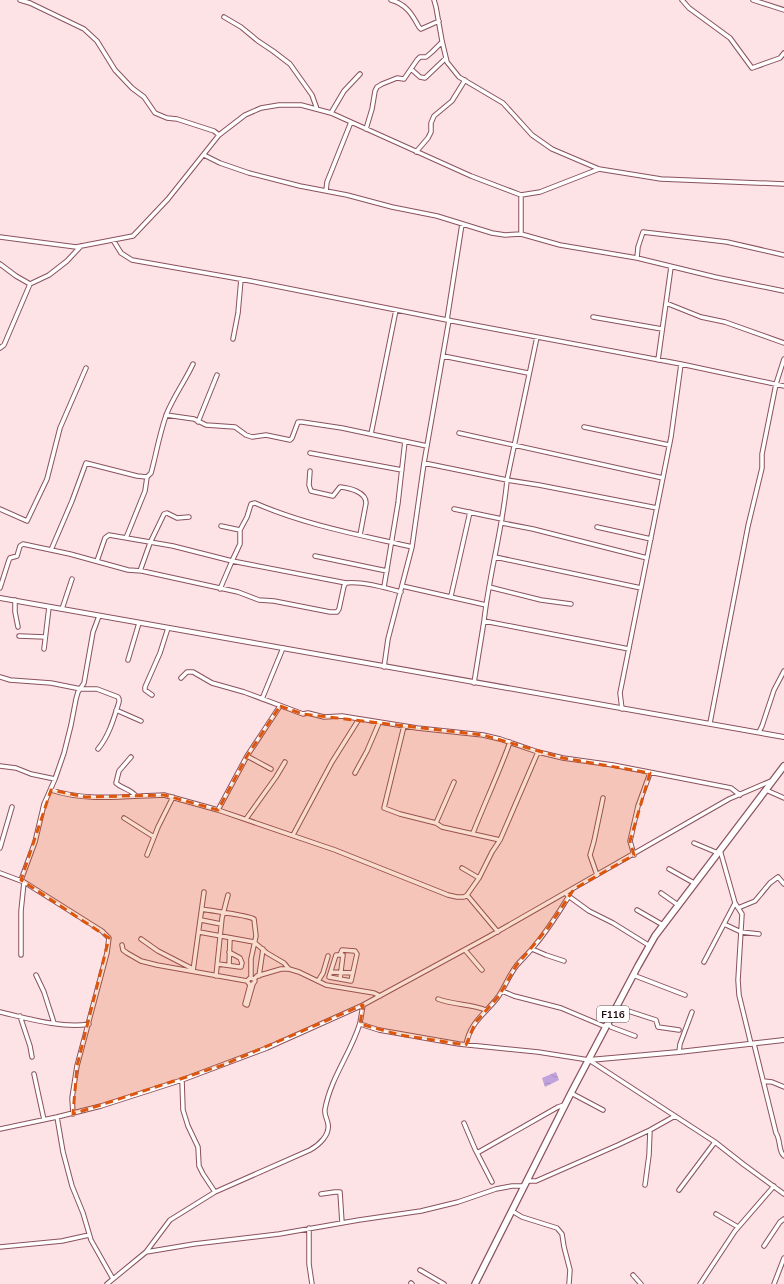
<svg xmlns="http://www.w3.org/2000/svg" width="784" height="1284" font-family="'Nunito Sans',sans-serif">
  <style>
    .water { fill: url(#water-waves) }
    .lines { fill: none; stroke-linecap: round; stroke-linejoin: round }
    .minor-casing { stroke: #8a525d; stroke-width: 5.5 }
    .tertiary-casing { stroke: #8a525d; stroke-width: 6 }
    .primary-casing { stroke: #8a525d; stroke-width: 8 }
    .minor { stroke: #fff; stroke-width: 3.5 }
    .tertiary { stroke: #fff; stroke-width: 4 }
    .primary { stroke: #fff; stroke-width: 5.5 }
    .marked { fill: #de550c; fill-opacity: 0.2; stroke: #de550c; stroke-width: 3; stroke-dasharray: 8 5; stroke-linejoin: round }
    .labels { text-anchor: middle; stroke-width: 3; stroke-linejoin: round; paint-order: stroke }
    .shield { fill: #fff; stroke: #625456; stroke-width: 1 }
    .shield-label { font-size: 10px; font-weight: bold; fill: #1f0a0e }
  </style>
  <defs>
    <pattern id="water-waves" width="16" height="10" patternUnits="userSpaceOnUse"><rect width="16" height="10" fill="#c0a3dd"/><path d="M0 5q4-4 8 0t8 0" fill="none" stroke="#a58bbc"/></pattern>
  </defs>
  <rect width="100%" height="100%" fill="#fde2e6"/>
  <path class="water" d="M556,1072l3,8 -14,7 -3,-9z"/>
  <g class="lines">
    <g class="minor-casing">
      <path id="minor" d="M20,0l10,3 54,26 13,12 18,29 17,18 12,9 11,16 12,5 10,1 37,12 5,4
        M391,0c15,4 21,14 28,27l2,2 18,-8
        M434,0l2,7 6,34 5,21 12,15 44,26 29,32 20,14 47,20 62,10 123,5
        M682,0l7,8 41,30 22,30 28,-10 4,-5
        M753,0l31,10
        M224,17l17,10 17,14 15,10 17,13 22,31 5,14
        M411,69l9,8 5,1 21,-20
        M331,113l13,-22 16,-17
        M366,129l6,-20 3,-18 2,-4 5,-3 15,-6 7,1 13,-19 3,-3h6l6,-5 10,-10
        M416,152l12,-14 3,-6v-9l3,-7 18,-15 13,-21
        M204,155l16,8 29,10 51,13 47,9 45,12 45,9 55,17 13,2 16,-1
        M326,191l1,-9 24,-60
        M521,195v39l39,11 77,13 1,-11 5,-15 84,10 57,13
        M0,237l76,10 57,-11 35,-37 51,-64 26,-20 16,-7 18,-3h22l30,8 140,63 50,19 19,-3 59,-23
        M113,240l8,13 11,7 119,21 196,39 234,44 103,22
        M637,258l78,19 69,14
        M0,264l16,12 14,8 -26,61 -4,3
        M30,284l19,-9 18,-14 14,-15
        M666,303l35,14 24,5 59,21
        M593,317l69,12
        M447,320l15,-96
        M537,337l-30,143 32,5 118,23
        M233,339l5,-26 3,-34
        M443,356l85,17
        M658,360l13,-93
        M166,415l28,4 12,6 29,2 11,8 6,2 14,-2 24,5 2,-2 6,-16h4l40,6 85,18
        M198,422l19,-47
        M584,427l85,18
        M459,433l204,45
        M371,434l25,-124
        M310,453l92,17
        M424,463l83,17c-4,48 -18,94 -23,141
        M310,471l-1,14 2,6 22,5 7,-9c10,1 26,5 26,16l-6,32
        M0,509l27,12 20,-42 13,-51 26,-60
        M454,509l48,10
        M502,523l31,6 114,29
        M597,527l54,12
        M240,530l7,-13 4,-13 4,-1c50,22 105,32 157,44
        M126,538l19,-47 2,-14
        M51,550l21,-49 14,-38 51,13 10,1 4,-4c5,-18 9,-42 16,-60 7,-17 18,-32 26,-49
        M315,556l72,15
        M495,557l146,31
        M97,561l8,-23 4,-3 64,11 59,15 8,-17v-14l-19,-4
        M140,571l10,-28 14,-29 3,-1 10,5 12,-1
        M402,586l84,19
        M384,587l14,-84 7,-62
        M489,587l52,13 30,4
        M0,588l9,-28 1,-2 7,-2 3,-10 3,-2 47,10 58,16 14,1 96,21 21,8 15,1 56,11h7l2,-3 5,-23 2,-3c14,-2 41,5 55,9
        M220,589l12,-28 114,22
        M451,596l19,-84
        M15,600v12l3,15
        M62,609l10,-30
        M19,636l26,1
        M44,649l5,-42
        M128,660l11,-37
        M384,667l4,-28 24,-92 12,-84 25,-143
        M0,677l10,3 41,3 30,6h16l21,8 1,2v3c-5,16 -10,34 -21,47
        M181,678l6,-6h6l19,11 32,9 59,22 5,-1 16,4 18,-1 75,12 66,7 17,4 38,13 25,6 50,7 118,23 9,7
        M474,683l10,-62 145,28
        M152,695l-7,-5v-3l15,-34 8,-25
        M262,699l21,-51
        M622,709l-2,-16 51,-256 10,-73
        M116,710l25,11
        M710,723l38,-197 14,-58v-14l14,-70 8,-25
        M404,726l-20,82 16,6 36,9 6,4 58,13
        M759,732l3,-6 12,-36 10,-19
        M247,756l24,13
        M131,757l-12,14 -3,12c6,6 13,5 20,13
        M0,766l16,2 15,6 24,5
        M355,773l12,-22 12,-28
        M51,790c36,12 75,6 113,5l54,15 117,40 113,45 9,2h7l3,-2 12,-17 13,-26 8,-12 38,-88
        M766,790l18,8
        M218,810l29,-54 33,-50
        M124,818l30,19
        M246,819l30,-42 9,-15
        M436,823l18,-41
        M473,833c12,-31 26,-60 37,-91
        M293,835l39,-73 27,-43
        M694,843l24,10
        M0,848l12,-41
        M720,850l15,53 7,11 -4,66 1,15 12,49
        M147,855l11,-28 15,-30
        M634,855l-4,-14 8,-35 12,-33
        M462,868l17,10
        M669,869l25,14
        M0,873l24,9 78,49 7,7 -2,15 -30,113 -5,32 1,16
        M597,875l-7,-20 4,-14 9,-43
        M21,880l14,-38 9,-38 11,-25 9,-26 7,-28 5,-26 2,-7 6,-9 9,-51 6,-16
        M661,893l17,12
        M467,895l31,37
        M567,895l22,16 24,12 37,23
        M738,908l17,-7 15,-18 8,-6 6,7
        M202,909c9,2 47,6 52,10l2,17 -5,23v18
        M637,910l26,15
        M201,920l20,4
        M724,924l17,8 18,2
        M199,932l55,10 13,11 17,10 5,6
        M141,939l17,12 35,18
        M122,945l1,5 4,3 14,8 16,4 90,16
        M532,949l14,6 18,6
        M465,950l17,20
        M229,952l11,6 2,5
        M21,955v-44l3,-29
        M340,955l2,-5 13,1 2,3 -6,27 -22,-4 7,-22h7l-3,24
        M704,962l31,-59
        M218,964l22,3h1l1,-4
        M229,965l1,-26
        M193,971l11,-79
        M331,972l22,1
        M36,975l8,17 10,31
        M633,975l52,20
        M216,976l6,-58 6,-23
        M259,976l4,-27
        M254,979l1,2 -2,3 -3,1 -3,-4 3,-3 4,1 3,-3 24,-7h8l10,3 27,13 48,8 6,3
        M318,981l5,-8 5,-17
        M250,985l-5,19 2,1 6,-21
        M502,991l12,5 47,12 45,19
        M438,999c16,6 34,5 48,11
        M616,1007l40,13 2,7 21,3
        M0,1012c26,6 63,17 89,12
        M20,1016l10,30 2,11
        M608,1023l3,4 24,9
        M360,1024l19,6 80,14 79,8 51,8 126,82 28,22 41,30
        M754,1044l22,89c5,7 2,18 8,23
        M466,1045c4,-23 19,-31 32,-48 7,-10 11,-22 19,-32 6,-7 13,-13 18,-20 13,-15 23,-32 34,-49
        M679,1052l1,-8 12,-32
        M34,1074l10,46
        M182,1080l1,30 5,16 10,21 1,19 4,8 12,18
        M763,1081l9,1 12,5
        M571,1093l32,17
        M57,1117l6,35 9,34 11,27 8,27 22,39
        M464,1123l11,26 17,33
        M0,1129l57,-12 44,-11 81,-26 85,-32 96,-43 125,-68 241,-138 42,-18
        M477,1153l81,-46 6,-2
        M527,1181h9l82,-36 32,-15 25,-14
        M645,1185l4,-30 1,-25
        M679,1190l36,-48
        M321,1194l14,-2h5l2,31
        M512,1211l10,6 35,11 5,6 2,13 6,23 -1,14
        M716,1214l22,13
        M309,1228v36l3,20
        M764,1246l16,-24 4,-3
        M0,1247l62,-6 27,-6
        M146,1252l48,-8 85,-10 80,-14 62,-9 37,-9 38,-13 16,-3h12
        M420,1270l24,14
        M633,1275l8,9
        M411,1283l1,1
        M107,1284l39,-32 24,-32 45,-28 95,-42c9,-5 20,-15 18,-26 -1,-6 -4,-9 -3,-15 6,-32 26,-56 35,-86 1,-6 2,-12 3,-18
        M700,1284l35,-53 39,-45
        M774,1284l10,-26"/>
    </g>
    <g class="tertiary-casing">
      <path id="tertiary" d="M0,598l784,139
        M589,1060l90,-8 105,-12"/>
    </g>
    <g class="primary-casing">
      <path id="primary" d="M475,1284l96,-191 67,-127 17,-30 129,-170"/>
    </g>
    <use href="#minor" class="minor"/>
    <use href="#tertiary" class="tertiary"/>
    <use href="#primary" class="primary"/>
  </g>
  <path class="marked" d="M280,706l23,8 180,21 80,23 87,15 -20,68 4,14 -60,34 -26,39 -32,38 -17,30 -24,27 -9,22 -66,-10 -40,-11 3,-19 -140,60 -150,49 4,-48 32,-128 -88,-58 30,-90 35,7 78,-2 54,15 29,-54z"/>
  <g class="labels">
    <rect class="shield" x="597" y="1006" width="32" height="16" rx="3"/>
    <g class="shield-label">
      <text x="613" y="1018">F116</text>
    </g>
  </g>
</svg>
